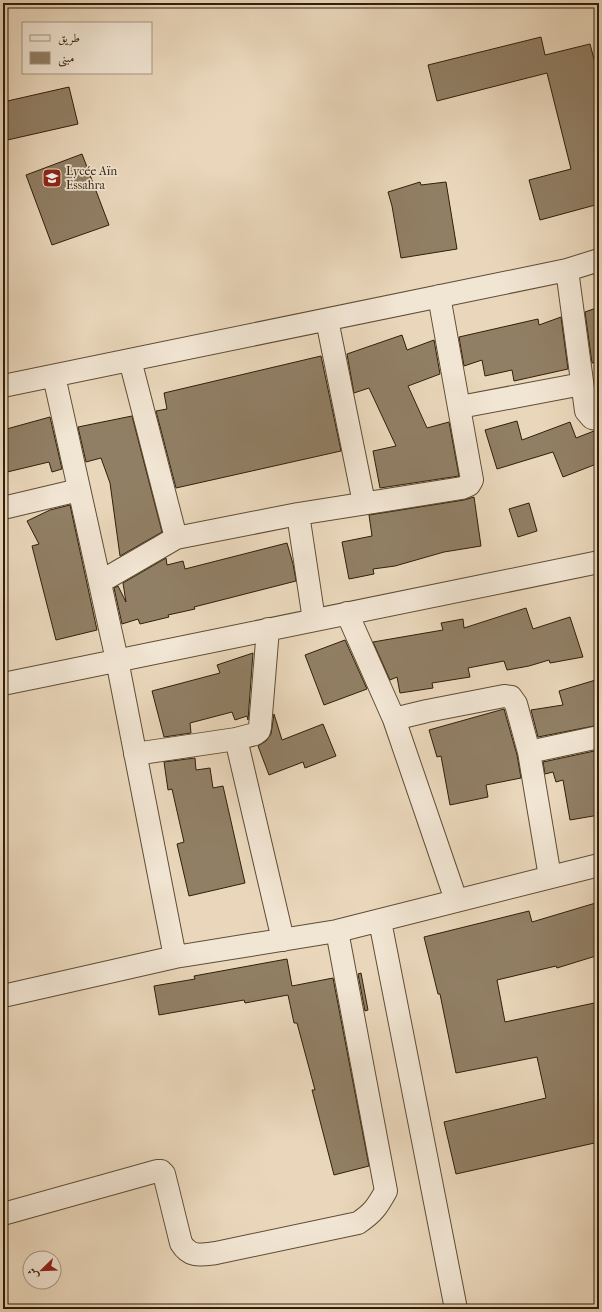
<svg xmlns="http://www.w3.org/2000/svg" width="602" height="1312" font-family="'IM FELL French Canon',Amiri,serif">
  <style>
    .building { fill: #917f65; stroke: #311f08 }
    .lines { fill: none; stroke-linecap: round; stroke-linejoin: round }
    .minor-casing { stroke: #5f4d35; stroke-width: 24 }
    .minor { stroke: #f1e5d3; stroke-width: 22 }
    .labels { text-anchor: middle; stroke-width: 3.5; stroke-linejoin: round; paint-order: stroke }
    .poi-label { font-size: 12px; fill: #311f08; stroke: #f1e5d3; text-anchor: start }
  </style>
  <rect width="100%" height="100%" fill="#ead7bb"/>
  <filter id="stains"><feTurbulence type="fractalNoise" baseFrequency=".005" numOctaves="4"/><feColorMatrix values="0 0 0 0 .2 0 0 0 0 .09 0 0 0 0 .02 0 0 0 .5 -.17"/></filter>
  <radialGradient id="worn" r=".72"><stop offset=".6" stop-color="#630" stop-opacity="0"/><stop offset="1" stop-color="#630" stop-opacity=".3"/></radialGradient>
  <path class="building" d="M541,37l4,18 45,-11 9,34v126l-59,16 -11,-40 42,-11 -24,-96 -110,28 -9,-36z
    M69,87l9,37 -75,17v-39z
    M82,154l27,71 -57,20 -26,-70z
    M420,182l1,3 25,-3 11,67 -56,9 -9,-52 -4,-14z
    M599,307v55l-7,1 -7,-51z
    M561,317l7,52 -54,12 -2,-11 -27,6 -3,-16 -18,6 -5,-29 79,-18 1,6z
    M402,335l5,15 27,-10 6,34 -32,12 19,42 22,-6 10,54 -79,12 -7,-37 23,-5 -27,-58 -15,5 -7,-39z
    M321,356l20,95 -165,37 -20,-77 11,-2 -3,-16z
    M132,416l30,116 -42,24 -10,-73 -9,-25 -15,4 -8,-35z
    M50,417l12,52 -10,3 -3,-10 -46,11v-43z
    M517,421l5,19 48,-18 6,16 18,-7h5v32l-36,14 -10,-25 -56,17 -12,-39z
    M474,497l7,49 -37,6 -49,14 -22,3 1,5 -25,5 -7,-37 30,-6 -3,-21 95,-15z
    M529,503l8,28 -19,6 -9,-28z
    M70,505l27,125 -41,10 -24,-94 7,-2 -12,-23 23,-11z
    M287,543l6,21 3,17 -102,26 1,2 -27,6 1,2 -29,7 -2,-5 -16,5 -8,-36 4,-2 8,16 -3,-19 43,-25 1,7 16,-4 2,8z
    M526,608l7,21 37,-12 13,40 -33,6 -1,-3 -20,6 -22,4 -3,-9 -36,7 2,9 -38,6 1,5 -33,5 -3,-16 -7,3 -17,-38 70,-12 -2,-7 22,-4 1,9z
    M345,640l22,49 -43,16 -19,-50z
    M253,653l-5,67 -1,-4 -12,4 -3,-8 -42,11 1,10 -27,4 -12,-46 68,-18 -3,-8z
    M599,679v46l-61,12 -7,-27 32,-5 -4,-14z
    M504,709l13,46 4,23 -35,7 2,12 -38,8 -9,-49 -4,1 -8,-27z
    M274,714l8,26 41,-16 13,32 -31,12 -2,-6 -34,13 -11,-29 8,-5 5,-7z
    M599,750v65l-29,5 -7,-40 -7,2 -3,-10 -8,2 -2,-12z
    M195,758l1,12 14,-2 3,20 10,-2 22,97 -56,13 -12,-52 7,-2 -12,-53 -4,1 -4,-28z
    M599,902v53l-42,13 -1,-2 -59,14 8,42 94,-20v140l-143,32 -12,-52 102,-24 -9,-41 -81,16 -16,-79h-2l-14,-57 105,-26 3,11z
    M287,959l5,27 41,-8 36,188 -35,9 -22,-85h3l-18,-67h-3l-6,-28 -43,8 -1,-3 -85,15 -5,-29 41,-7 -1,-3z
    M361,973l7,37 -3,1 -7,-37z"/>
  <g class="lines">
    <g class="minor-casing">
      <path id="minor" d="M567,270l19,141 6,7 7,1
        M327,320l37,183
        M130,360l46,178 122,-24
        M54,376l63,284 58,297
        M3,386l564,-116 32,-10
        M460,407l122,-23
        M3,508l76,-18
        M100,582l76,-44
        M347,613l47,106
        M314,620l-16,-106 164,-26 7,-3 3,-5 -33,-184
        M3,684l596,-122
        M236,739l47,201
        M529,752l70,-15
        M135,754l101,-15 19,-5 4,-3 1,-4 8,-98
        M456,900l-62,-181 33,-8 77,-15 7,1 5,7 13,48 21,125
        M380,921l76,388
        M3,996l172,-39 162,-26 262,-66
        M3,1214l154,-43h4l3,3 17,69c9,15 20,12 35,10l142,-30c15,-10 19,-16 28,-32l-49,-260"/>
    </g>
    <use href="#minor" class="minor"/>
  </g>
  <defs>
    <g id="school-square" transform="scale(1)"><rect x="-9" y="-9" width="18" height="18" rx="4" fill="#8f2418" stroke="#f1e5d3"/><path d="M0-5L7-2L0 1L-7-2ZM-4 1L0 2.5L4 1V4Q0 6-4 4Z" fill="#fff"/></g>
  </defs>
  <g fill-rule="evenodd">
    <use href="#school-square" x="52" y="178"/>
  </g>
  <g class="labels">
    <g class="poi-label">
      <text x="66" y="175">Lycée Aïn<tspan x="66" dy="14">Essahra</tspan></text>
    </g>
  </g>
  <rect width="602" height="1312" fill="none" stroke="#ead7bb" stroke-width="16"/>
  <rect x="4" y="4" width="594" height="1304" fill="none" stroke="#311f08" stroke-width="2"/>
  <rect x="8" y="8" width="586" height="1296" fill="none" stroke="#311f08"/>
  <rect x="22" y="22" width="130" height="52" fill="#f1e5d3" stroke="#a49682"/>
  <rect x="30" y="35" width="20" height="6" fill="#f1e5d3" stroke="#a49682"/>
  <text x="58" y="42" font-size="12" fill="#311f08">طريق</text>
  <rect x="30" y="52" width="20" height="12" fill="#917f65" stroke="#a49682"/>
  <text x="58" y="62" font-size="12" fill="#311f08">مبنى</text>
  <g transform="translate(42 1270) rotate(247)"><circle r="19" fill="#f1e5d3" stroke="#a49682"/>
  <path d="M0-3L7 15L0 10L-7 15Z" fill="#8f2418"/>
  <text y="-6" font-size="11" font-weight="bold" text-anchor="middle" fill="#311f08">ش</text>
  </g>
  <rect width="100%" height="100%" filter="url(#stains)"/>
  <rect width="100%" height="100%" fill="url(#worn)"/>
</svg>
